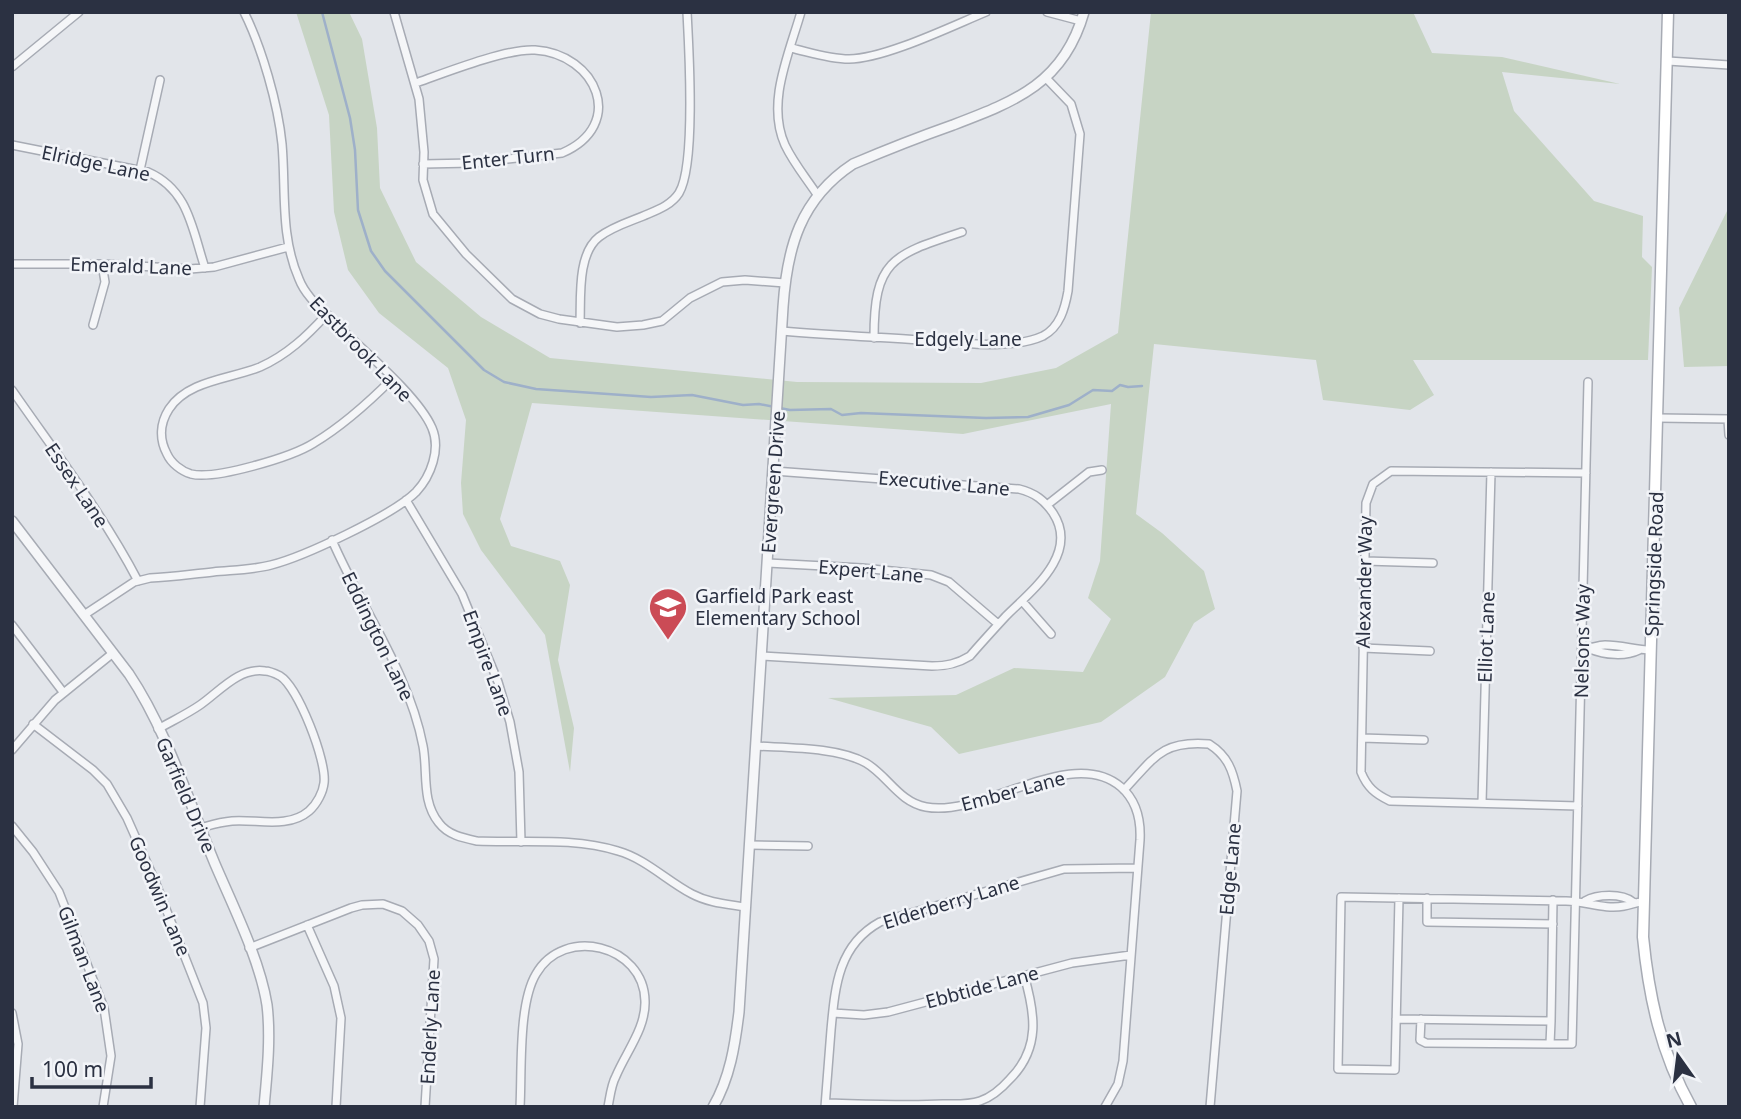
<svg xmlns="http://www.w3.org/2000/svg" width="1741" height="1119" font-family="'Noto Sans',sans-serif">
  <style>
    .green { fill: #c7d4c4 }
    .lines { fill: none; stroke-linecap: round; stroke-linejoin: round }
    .stream { stroke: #9eb0c9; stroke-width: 2.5 }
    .minor-casing { stroke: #a7abb4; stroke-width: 10 }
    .tertiary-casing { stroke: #a7abb4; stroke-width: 12 }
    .secondary-casing { stroke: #a7abb4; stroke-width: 13 }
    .minor { stroke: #f5f6f8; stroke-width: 7 }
    .tertiary { stroke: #f5f6f8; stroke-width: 9 }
    .secondary { stroke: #fff; stroke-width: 10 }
    .labels { text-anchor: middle; stroke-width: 5; stroke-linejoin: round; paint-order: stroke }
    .street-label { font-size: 19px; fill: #2b3142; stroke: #f2f4f8 }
    .poi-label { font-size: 19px; fill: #2b3142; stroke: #f2f4f8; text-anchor: start }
  </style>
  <rect width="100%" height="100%" fill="#e2e5ea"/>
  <path class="green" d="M296,12h53l13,27 15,89 3,60 36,74 65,55 69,41 247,24 184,1 75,-15 62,-35 33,-321h262l19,41 70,4 118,27 -118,-12 12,39 80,90 49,15 -1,41 10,10 -4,93h-235l21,35 -24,15 -87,-10 -7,-40 -162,-16 -18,170 26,19 42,38 11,38 -21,14 -29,54 -64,45 -142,32 -28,-27 -103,-29 128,-3 58,-27 69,4 28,-53 -23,-21 12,-37 11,-157 -148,30 -431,-31 -32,116 11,27 49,15 10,24 -12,75 16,68 -4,44 -25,-137 -64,-85 -18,-36 -2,-31 5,-63 -18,-52 -69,-55 -31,-43 -14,-58 -5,-97z
    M1729,207v159l-45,1 -5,-59z"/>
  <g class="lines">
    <path class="stream" d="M322,12l28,106 5,32 3,60 13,41 14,20 99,99 20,12 32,7 115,8 41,-2 51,10 16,-1 31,6 41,-1 11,6 19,-2 125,5 42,-1 41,-12 24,-15 19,1 8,-6 8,2 14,-1"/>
    <g class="minor-casing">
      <path id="minor" d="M394,12l25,87 5,53 -1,28 10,34 33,40 46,45 28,15 19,5 58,8 26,-2 19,-4 28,-23 32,-16 23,-2 40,3
        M801,12c-12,42 -35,91 -16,133 9,19 22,34 33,51
        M1047,12l34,9
        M791,48c18,4 38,11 58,11 35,0 103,-33 137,-47
        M1668,61l61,4
        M12,67l67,-55
        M416,83c28,-10 92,-35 119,-33 62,4 92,75 27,103l-90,10 -49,1
        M12,145l136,27c41,18 44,57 57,96
        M140,170l20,-90
        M12,264h90l88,5 24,-2 74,-20
        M327,314c-20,22 -40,41 -67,53 -29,12 -72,13 -91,42 -9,14 -10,30 -2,45 4,9 14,17 24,20 24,6 101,-17 123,-31 30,-18 54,-40 78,-64
        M580,323c1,-25 -3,-69 19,-86 14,-11 33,-16 49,-23 12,-5 24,-10 31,-21 17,-28 10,-143 8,-181
        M93,325l12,-43 -3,-18
        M782,331c46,4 92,6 139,9 35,2 89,11 122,-4 17,-9 22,-28 25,-45l12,-157 -9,-30 -25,-26
        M874,338c0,-78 18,-83 88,-106
        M12,390c43,62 91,124 126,191
        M1658,418l71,1
        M1728,419l1,16
        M406,500l56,94 36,88 12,40 9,50 2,70
        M1047,505l42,-33 13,-2
        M332,540c29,68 77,132 91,206 5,26 -2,55 16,77 9,12 24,15 38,18 46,2 96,-4 141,10 28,8 49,30 74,43 17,9 35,10 53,13
        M1365,561l68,2
        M768,563l94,5 69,7 18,7 49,42
        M1022,601l29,33
        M84,615l50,-33 16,-4c21,-1 42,-4 63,-6 19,-2 39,-2 58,-7 32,-8 122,-50 145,-73 15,-16 25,-43 16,-64 -14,-33 -73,-81 -100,-108 -12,-12 -27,-25 -33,-41 -19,-43 -13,-89 -17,-135 -4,-40 -20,-96 -38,-132
        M12,625l51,67
        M1363,648l67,3
        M1582,649c9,0 15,-4 23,-4 18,0 30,5 46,5
        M1590,649c15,6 35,8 49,1
        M762,656l170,10c14,0 25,-2 38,-10 12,-14 24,-27 36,-40 25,-25 74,-62 47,-103 -9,-13 -18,-20 -34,-24l-245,-18
        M33,724l60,46 14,14 20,34 28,63 48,122 3,25 -6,79
        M158,729c14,-8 29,-15 42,-24 19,-13 39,-38 65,-34 3,0 11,3 15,5 18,11 47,85 44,107 -1,9 -7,21 -15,28 -21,18 -52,8 -77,10 -12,1 -21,4 -32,7
        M1362,738l62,2
        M756,746c32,2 82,1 110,17 22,13 33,39 60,44 57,11 145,-63 195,-20 16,14 20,33 19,53l-17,221 -5,23 -13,23
        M12,750l43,-50 58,-47
        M1124,790c30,-32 38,-50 85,-46 19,12 24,27 28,47l-27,316
        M1482,803l9,-331
        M1578,806l-188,-5c-15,-7 -23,-14 -29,-29l5,-269 7,-19 18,-13 195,2
        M12,826l21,26 26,40 45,116 7,48 -8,51
        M749,845l59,1
        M1399,898l-4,172 -57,-1 3,-172c75,1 150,3 225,4 20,0 38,9 58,5 8,-1 10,-4 20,-4
        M1427,898v24l126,2
        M1585,901c12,-7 37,-8 48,1
        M307,925l27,61 7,32 -5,89
        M249,948l102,-40 11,-3 21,-1 19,7 16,14 11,16 5,18 -9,148
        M12,1013l6,31 -5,63
        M833,1013l31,2 24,-3 184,-49 59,-8
        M1396,1019l155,2 -1,23 -124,-1 -6,-3 1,-21
        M1551,1021l2,-121
        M1550,1044h22l16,-662
        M826,1103c39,1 78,3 117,1 12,0 25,1 37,-3 12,-4 22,-13 30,-22 31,-31 25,-66 14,-104
        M520,1107c2,-35 -2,-103 16,-133 28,-49 108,-29 109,27 1,27 -19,51 -29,75 -5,9 -6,21 -8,31
        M825,1107c2,-26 4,-51 6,-77 4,-43 7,-85 49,-108l184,-53 73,-1"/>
    </g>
    <g class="tertiary-casing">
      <path id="tertiary" d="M12,521l117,153c37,55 60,128 86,190 18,42 45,96 52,141 4,33 0,69 -3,102
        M713,1107c17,-29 22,-62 26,-95l44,-705c4,-59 17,-108 70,-143 33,-14 66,-27 100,-39 63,-24 111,-42 131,-113"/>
    </g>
    <g class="secondary-casing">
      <path id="secondary" d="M1668,12l-25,925c6,61 18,116 48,170"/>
    </g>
    <use href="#minor" class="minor"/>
    <use href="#tertiary" class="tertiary"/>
    <use href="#secondary" class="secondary"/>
  </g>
  <defs>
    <g id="school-pin" transform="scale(2.0125)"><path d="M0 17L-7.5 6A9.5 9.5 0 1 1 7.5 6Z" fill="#cb4b56" stroke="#f2f4f8"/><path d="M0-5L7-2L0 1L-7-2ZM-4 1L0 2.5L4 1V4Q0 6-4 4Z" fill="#fff"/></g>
  </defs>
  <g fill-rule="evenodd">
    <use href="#school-pin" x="668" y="607"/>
  </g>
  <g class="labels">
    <g class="street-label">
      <text transform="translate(508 158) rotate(-6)" y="7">Enter Turn</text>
      <text transform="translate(96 163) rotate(12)" y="7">Elridge Lane</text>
      <text transform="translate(131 266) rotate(2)" y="7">Emerald Lane</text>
      <text x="968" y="346">Edgely Lane</text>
      <text transform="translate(361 349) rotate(46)" y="7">Eastbrook Lane</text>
      <text transform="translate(773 482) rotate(-86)" y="7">Evergreen Drive</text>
      <text transform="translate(944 483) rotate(5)" y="7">Executive Lane</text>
      <text transform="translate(77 485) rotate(56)" y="7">Essex Lane</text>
      <text transform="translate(1654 564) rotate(-88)" y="7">Springside Road</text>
      <text transform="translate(871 571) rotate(5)" y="7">Expert Lane</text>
      <text transform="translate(1364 582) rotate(-89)" y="7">Alexander Way</text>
      <text transform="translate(378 636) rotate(64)" y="7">Eddington Lane</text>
      <text transform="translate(1486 637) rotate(-88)" y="7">Elliot Lane</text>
      <text transform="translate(1582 641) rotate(-89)" y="7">Nelsons Way</text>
      <text transform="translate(488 663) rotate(70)" y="7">Empire Lane</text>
      <text transform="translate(1013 791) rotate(-15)" y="7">Ember Lane</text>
      <text transform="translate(186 795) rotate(67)" y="7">Garfield Drive</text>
      <text transform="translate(1230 869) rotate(-85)" y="7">Edge Lane</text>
      <text transform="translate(160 896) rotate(67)" y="7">Goodwin Lane</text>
      <text transform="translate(951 902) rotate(-17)" y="7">Elderberry Lane</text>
      <text transform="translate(84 959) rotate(69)" y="7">Gilman Lane</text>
      <text transform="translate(982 987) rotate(-15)" y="7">Ebbtide Lane</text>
      <text transform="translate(430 1027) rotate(-87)" y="7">Enderly Lane</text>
    </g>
    <g class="poi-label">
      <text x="695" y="603">Garfield Park east<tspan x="695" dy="22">Elementary School</tspan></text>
    </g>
  </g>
  <rect width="1741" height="1119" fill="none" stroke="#2b3142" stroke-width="28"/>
  <g transform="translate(1678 1056) rotate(346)" stroke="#f2f4f8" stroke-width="5" paint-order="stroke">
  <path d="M0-5L12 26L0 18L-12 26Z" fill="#2b3142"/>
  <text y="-10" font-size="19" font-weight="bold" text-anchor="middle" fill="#2b3142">N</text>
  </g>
  <path d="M32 1077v10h119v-10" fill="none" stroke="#2b3142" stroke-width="3.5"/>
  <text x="42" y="1077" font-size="21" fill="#2b3142" stroke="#f2f4f8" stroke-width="5" paint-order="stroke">100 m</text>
</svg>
